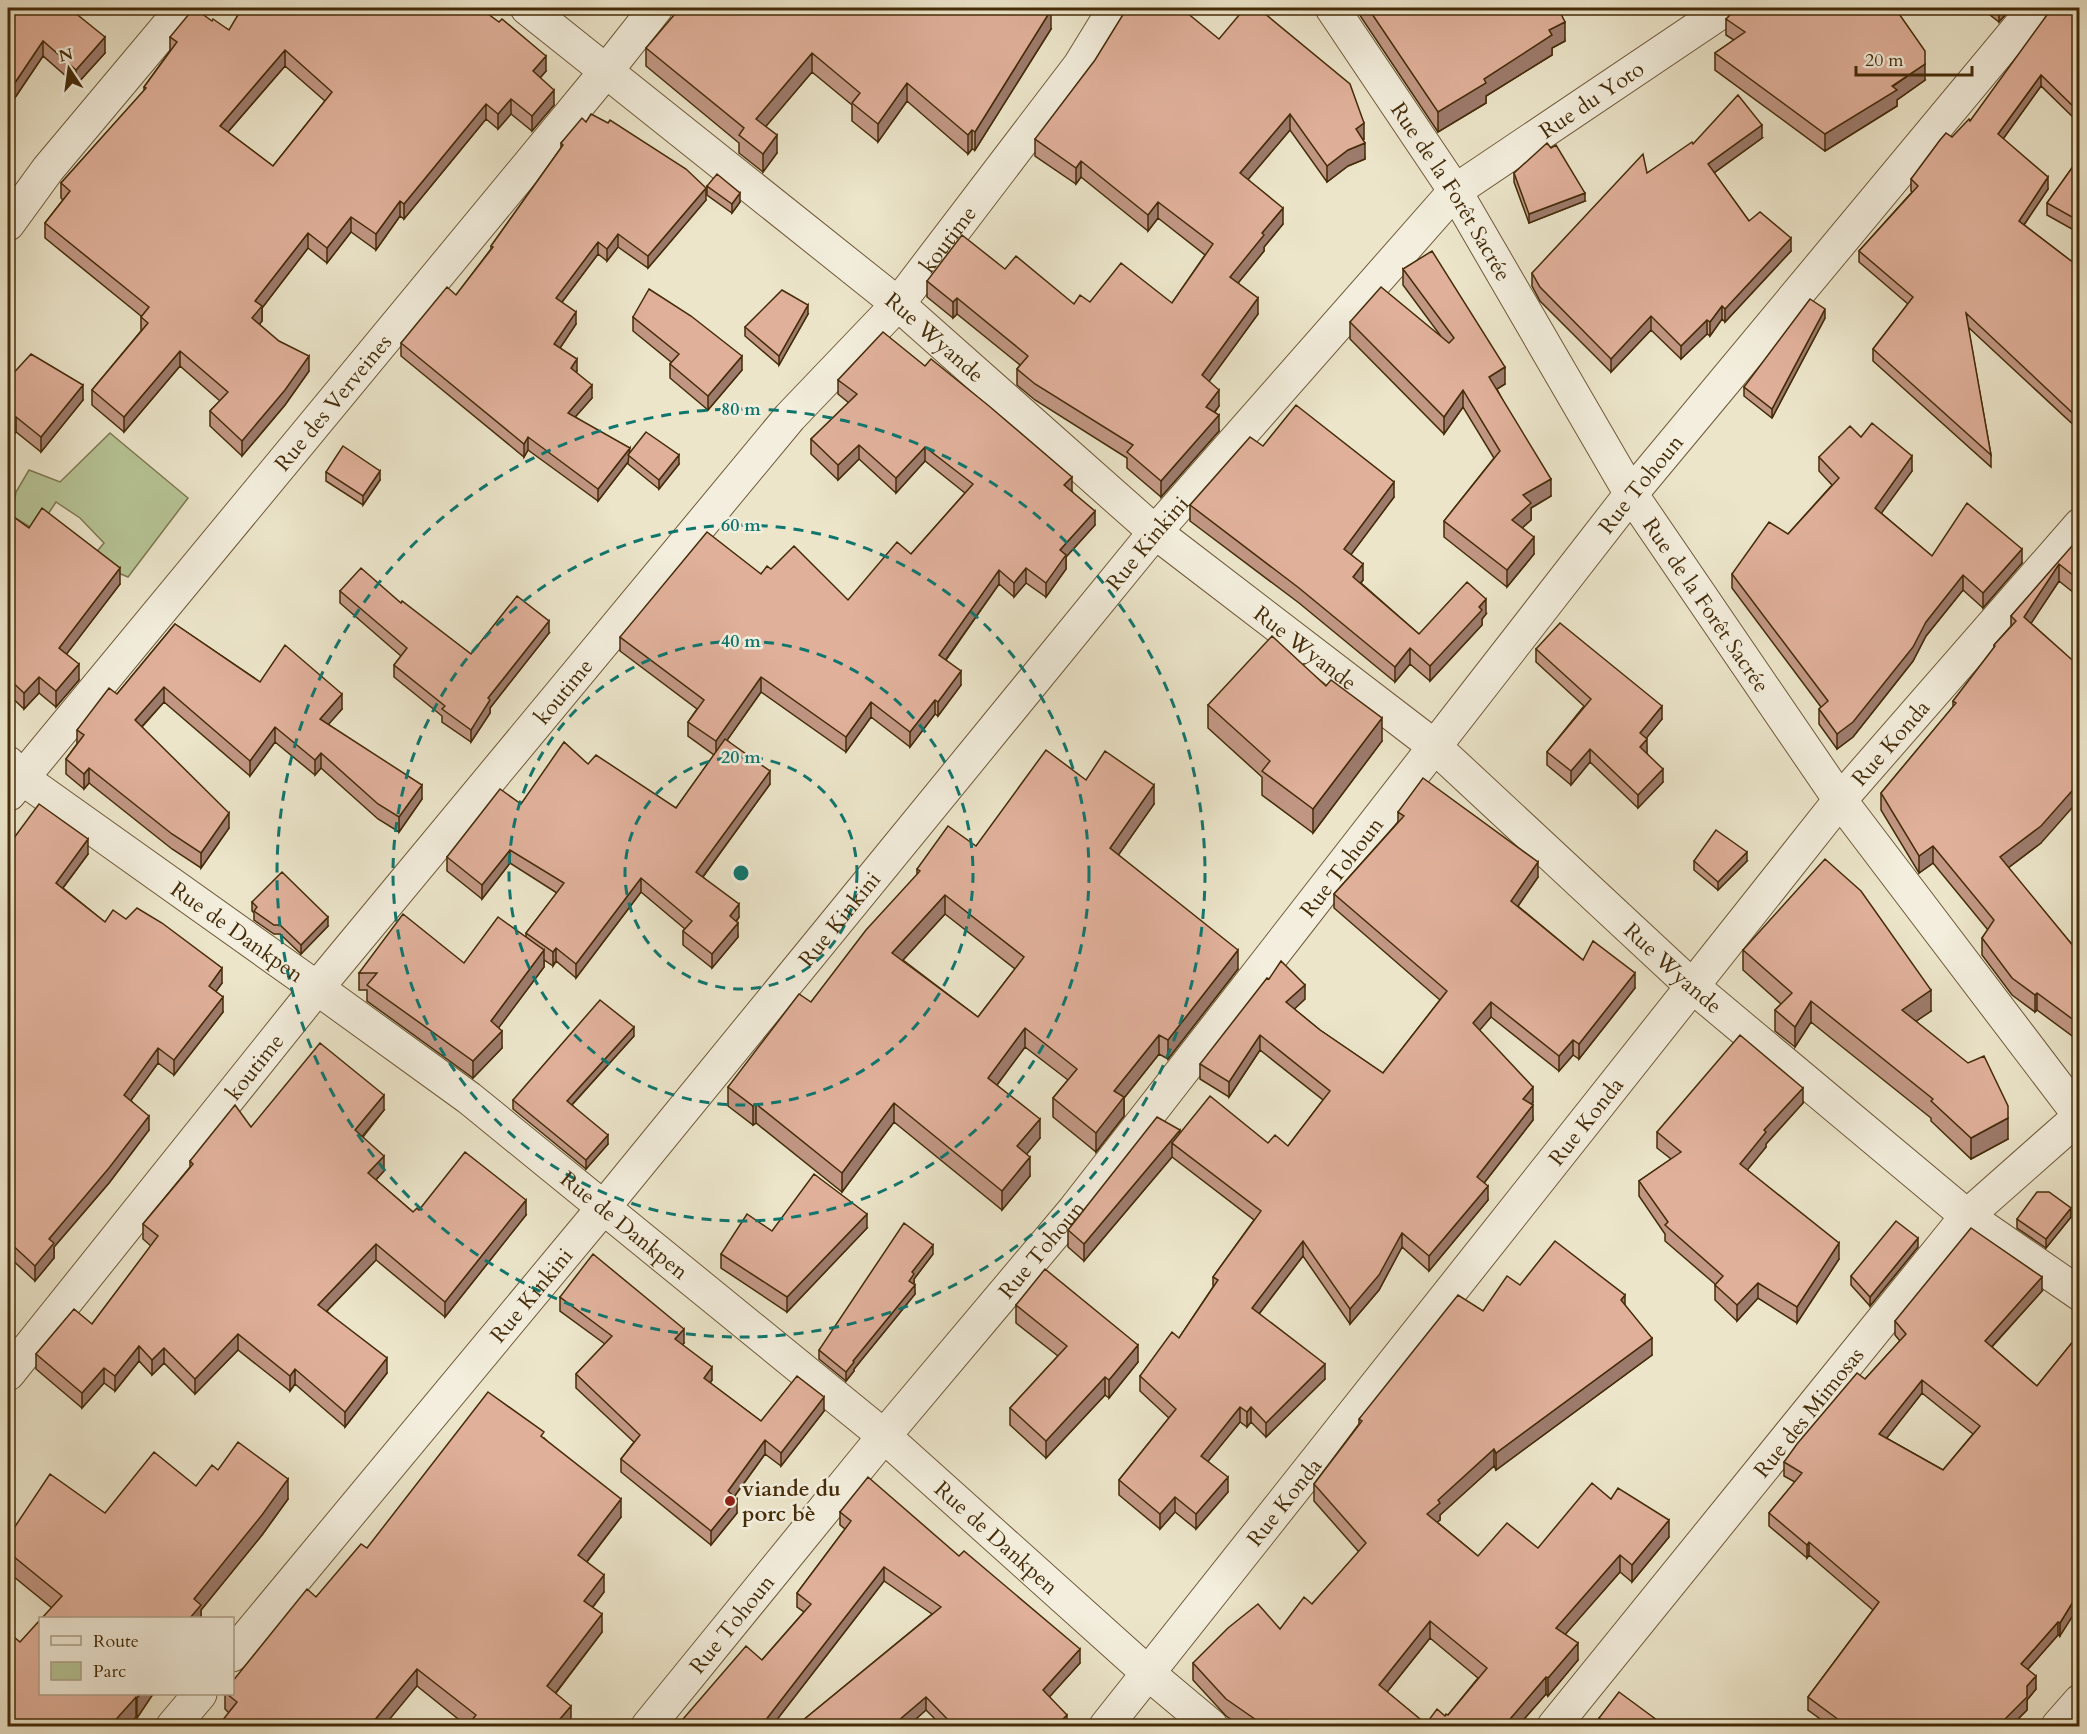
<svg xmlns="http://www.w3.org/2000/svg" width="2087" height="1734" font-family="Cardo,serif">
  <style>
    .green { fill: #b7c597; stroke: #7e7850; stroke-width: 1.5 }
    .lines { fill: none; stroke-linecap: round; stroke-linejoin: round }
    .minor-casing { stroke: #6f5a39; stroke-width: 35 }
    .minor { stroke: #f3eedd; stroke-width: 33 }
    .wall { fill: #c19784; stroke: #452c09; stroke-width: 1.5; fill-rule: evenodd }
    .shaded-wall { fill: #9d7b6c; stroke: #452c09; stroke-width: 1.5 }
    .building { fill: #e0b09a; stroke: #452c09; stroke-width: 1.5; fill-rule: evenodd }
    .ring { fill: none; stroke: #0f766e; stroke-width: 3; stroke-dasharray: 10 8 }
    .poi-dot { fill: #8f2418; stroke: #f3eedd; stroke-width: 2 }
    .labels { text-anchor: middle; stroke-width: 5; stroke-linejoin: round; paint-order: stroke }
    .street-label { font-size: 22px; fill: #452c09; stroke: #f3eedd }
    .poi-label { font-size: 22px; font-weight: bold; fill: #452c09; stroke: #f3eedd; text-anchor: start }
    .centre { fill: #0f766e; stroke: #f3eedd; stroke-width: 3 }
    .ring-label { font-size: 18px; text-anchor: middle; font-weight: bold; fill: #0f766e; stroke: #f3eedd; stroke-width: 5; stroke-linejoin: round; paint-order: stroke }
  </style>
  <rect width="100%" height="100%" fill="#ece5ca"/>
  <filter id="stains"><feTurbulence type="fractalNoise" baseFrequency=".00333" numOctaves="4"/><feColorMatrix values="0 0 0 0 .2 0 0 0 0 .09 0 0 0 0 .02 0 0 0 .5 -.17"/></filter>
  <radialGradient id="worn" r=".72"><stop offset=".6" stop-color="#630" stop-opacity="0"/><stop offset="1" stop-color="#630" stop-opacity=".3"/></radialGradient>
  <path class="green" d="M110,433l78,65 -60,79 -39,-16 15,-18 -24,-25 -24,-16 -19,29 -25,-15 4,-24 13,-22 31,12z"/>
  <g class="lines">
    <g class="minor-casing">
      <g id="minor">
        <path id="s1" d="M527,8l371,296 257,228 279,214 258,240 275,230 113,78"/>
        <path id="s2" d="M1332,8l123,183 176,303 209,306 240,316"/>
        <path d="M8,224l40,-55 135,-161"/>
        <path id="s3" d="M8,763l14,15 295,210 152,110 415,338 265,238 62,52"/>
        <path id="s4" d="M9,794l598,-724 49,-62"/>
        <path id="s5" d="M8,1374l309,-386 473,-571 108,-113 182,-239 35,-57"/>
        <path id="s6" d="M232,1655l371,-447 552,-676 300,-341 272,-183"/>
        <path d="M173,1726l27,-32"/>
        <path id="s7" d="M648,1726l236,-290 191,-227 556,-715 404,-486"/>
        <path id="s8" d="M1106,1726l734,-926 240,-275"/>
        <path id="s9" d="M1554,1726l413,-510 113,-100"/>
        <path d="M2058,1726l22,-25"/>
      </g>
    </g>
    <use href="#minor" class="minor"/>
  </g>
  <path class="wall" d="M8,8l97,45 -29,32 -33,-29 -35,52z
    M1355,8h203l7,33 -13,7v7l-66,41v7l-48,29z
    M1981,8h30l-12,14z
    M2079,8v115l-38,-37 -38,53 45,50 -24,36 55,42v163l-111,-103 23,128v12l-118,-106v-12l35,-45 -49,-42v-11l53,-59 -1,-1v-12l59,-58z
    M1726,19l199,61 -28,20v6l-72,45 -110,-81v-17l19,-13 -8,-5z
    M212,21l17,9 317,41 -6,7 14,27 -22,26 -21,-17 -13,15 -12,-10 -82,100 -4,-3 -24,34 -25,-18 -24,31 -19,-15 -46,60v13l-3,3 50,47 -24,34 -43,51 -32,-30v-15l10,-10 -40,-35 -56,66 -32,-27v-15l49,-59v-15l-96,-78v-15l18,-23 -2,-2v-15l83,-92v-4l26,-36v-14zM285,66l40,35 -52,65 -45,-34z
    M1051,29l-76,121 -3,-1 -4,5 -61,-53 -29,41 -26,-21v-16l-40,-33 -46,54 11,27 -14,19 -24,-19v-10l-93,-77v-18z
    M1219,39l145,100 -1,1 2,19 -17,7 -21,16 -37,-52 -42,49 35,45 -19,23v4l-26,32 20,31 -49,67 10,25 -4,6 4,19 -58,66 -34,-29v-10l-92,-58 -18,-15v-16l3,-4 -63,-51 -4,4 -26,-21v-16l78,-12 69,35 16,-2 82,1 33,-48 -47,-37 -10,13 -67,-54 -5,7 -41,-28v-17z
    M586,122l120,78 -58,68 -30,-21 -11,14 -9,-7 -36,48 14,22 -16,24 17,23 -1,1 16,26 -17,19 55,36 49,11 -20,25 -31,-25v-2l-30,39 -70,-51 -4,7 -123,-101v-13l55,-48 35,-46v-3l70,-98v-5z
    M1762,138l-48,35 35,48 42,30 -66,71 -3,-3 -12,17 -3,-2 -26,25 -30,-29 -40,42 -71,-71 -8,-15v-13l115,-100 46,-29z
    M2079,158v75l-32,-18v-12z
    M1514,173l71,28 -56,22 -15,-41z
    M707,186l33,16 -8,11 -25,-18z
    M1403,269l102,115 -8,5 54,107 -20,12v12l-9,8 12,26 -27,33 -63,-50v-16l50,-63 -31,-51 -19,27 -94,-95v-17l90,13 -37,-50z
    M808,314l-29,51 -34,-29v-9z
    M633,317l109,53 -34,40 -38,-32v-14l1,-2 -38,-31z
    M1825,318l-53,100 -28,-22v-9z
    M8,379l75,21 -42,52 -25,-20 -7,7 -1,-1z
    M838,380l234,111 23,34 -29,32v12l-20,28 -20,-14 -12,14 -15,-13 -53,76 15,25 -23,31 -3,-2 -25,33 -39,-30 -25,35 -85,-60 -34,48 43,44 -67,93 36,40 -3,5 2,15 -26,31 -29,-23v-14l2,-2 -44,-37 -65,86 -20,-17 -3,5 -9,-6v7l-46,61 4,20 -29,30 -106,-77v-11h-8v-17l105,-10 62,-25v-5l31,-40 -47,-30 -28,36 -35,-28v-14l74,-53 67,-40 88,44 38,-53 -26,-19v-14l9,-13 -77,-58v-14l151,-68 77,31 63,-46 54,-61 -40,-32 -29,32 -37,-34 -21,21 -27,-26v-15l38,-36 -11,-9z
    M1861,437l51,34 -31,42 51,43 90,7 -39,45 -20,-18 -37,46 -13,25 -60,76 -16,12 -18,-25v-15l2,-2 -89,-119v-14l56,-40 44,-49 -13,-14v-14z
    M1263,446l131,51 -43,57 12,26 -2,3 58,51 67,-20 -4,5v6l-52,56 -20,-17 -15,18 -96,-79 -109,-82v-16z
    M326,472l54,8 -17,25 -37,-24z
    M8,513l21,15 91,56 -54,70 13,26 -23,27 -17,-14 -15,16 -16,-15z
    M2079,540v57l-20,-16 -28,42 10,220 -33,25 66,79 5,-7 -4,98 -38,-28 -2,2 -23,-17 -30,-40v-17l6,-8 -55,-67 -14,10 -38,-63v-17l72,-86v-6l41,-53v-3l17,-19v-10z
    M340,591l61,12 70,51 78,-21 -59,75v5l-19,29 -29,-20v-6l-48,-39v-12l7,-9 -61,-53z
    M175,624l85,58 82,27 -14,15 94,75 -23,33 -21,-13 -57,-51 -6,7 -40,-33 -25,34 -86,-74 -22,25 87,101 -28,40 -29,-19 -83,-66 -5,6 -18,-15v-15l11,-15v-14l40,-36z
    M1536,649l126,70 -16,19 1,15 16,29 -25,26 -48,-46 -19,23 -24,-20v-13l37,-46 -48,-44z
    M1208,705l174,36 -69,92 -51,-38v-18l-54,-49z
    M1086,780l68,24 -36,51 120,114 -70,90 -9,-5 -35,44v18l-28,36 -43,-35v-19l15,-18 -43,-33 -28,38 43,53 -14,16 4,22 -28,34 -108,-88 -52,70 -86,-69 -3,2 -25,-19v-19l83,-85 106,-127v-6l59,-23zM945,914l70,55 -37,48 -75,-57z
    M1398,812l140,65 -20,29 65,54 52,28 -56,71 -6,-4 -14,16 -68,-54 -12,13 54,72 -2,2 2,16 -49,63 4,17 -59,71 -27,-24 -23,43 -29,34 -47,-68 -44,58 66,65 -59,58 -15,-15 -4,5 -7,-5 -32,39 20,31 -32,37 -21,-17 -15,17 -41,-34v-15l50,-62 -29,-27v-15l39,-38 34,-51v-10l41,-57 -82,-63 -88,104 -16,-14v-17l112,-97 88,10 20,3 35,-46 -63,-50 -31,47 -29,-18v-15l105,-65 -11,10 26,21 63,43 57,-73 -106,-92v-14l64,-72z
    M8,846l80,8 -25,34 42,34 117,61 -6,8 7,21 -49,63 -16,-12 -27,37 18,30 -40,53 -55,64v11l-19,23 -27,-25z
    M1694,861h53l-29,29 -24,-20z
    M252,902l76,24 -27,28 -21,-20h-6l-20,-14v-7l-2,-2z
    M1743,950l188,61 -15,10 92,118 -37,20 -40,-38v-3l-120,-96 -16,25 -20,-16v-21l6,-6 -38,-34z
    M634,1036l-62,69 36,39 -22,25 -73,-60v-9z
    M1803,1103l-37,41v3l-19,23 92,89 -42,64 -39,-25 -21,23 -22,-21v-16l-50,-43v-7l-26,-38v-15l32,-22 -14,-11v-16z
    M384,1110l-21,27 21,34 -8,9 37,32 6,-2 107,5 -81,102 -69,-57 -49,51 60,62 -42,54 -50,-43 -5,7 -52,-41 -43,44 -31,-31 -12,12 -13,-14 -24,30 -11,-8 -22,25 -46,-39v-15l56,-30 59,-78 -8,-7v-15l47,-57v-6l61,-34z
    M2071,1217l-25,31 -29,-20v-9z
    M867,1228l-80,84 -66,-44v-14l51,-23z
    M1918,1247l-48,59 -19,-21v-9z
    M933,1254l-19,25v4l-1,1 2,10 -61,75v2l-8,10 -27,-22v-9z
    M1520,1285l105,20 27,50 -156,115 -2,-4 -54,49v5l-3,2 41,34 60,-8 73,-49 58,38 -37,45 -12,-10 -55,62 13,26 -30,36 -2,-2 -28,32h-277l-15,-10 -33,-36v-17l87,-34 32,-25 47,-52 -45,-51v-17l45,-60v-5l124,-108zM1430,1638l48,40 -30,37 -3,1 -19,8 -39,-32z
    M2042,1291l-50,56 45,39 42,-52 -19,302 -2,-1 -30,34 8,20 -9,11v10l-16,16h-181l-22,-16v-13l65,-87 -64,-55 -2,3 -38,-32v-13l26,-31 -11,-6v-14l81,-83 35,-38 -5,-6v-14zM1922,1393l51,41 -30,36 -57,-32z
    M560,1297l124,46 -2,2 30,35 -2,3 51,38 63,-10 -43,55 -16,-12 -31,43 3,16 -26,32 -90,-73v-13l13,-17 -58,-54v-14l29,-30 -45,-33z
    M1016,1305l122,57 -29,36 -4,-3 -59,63 -36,-33v-17l48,-52 -42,-33z
    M544,1438l77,79 -34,45 17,30 -11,15 9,25 -46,61 15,30 -104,3 -50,-40 -188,27 -4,-4v-15h7l84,-97 51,-49z
    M218,1470l70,29 -26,36 -61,75v8l-149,-10 -44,-36v-35l97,-24 91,-27z
    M840,1512l240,151 -31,34 18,29h-125l-16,-16 -18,16h-112l136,-112 -48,-33 -112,145h-95l85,-66 42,-48 -7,-5v-14l48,-64 -5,-4z
    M40,1694h113l-16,24z
    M1599,1718l66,8h-66z"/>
  <path class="shaded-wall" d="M1637,8h6l-6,4z
    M2004,8h7l-12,14v-9z
    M1051,10v19l-76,121v-18z
    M1565,22v19l-13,7v7l-66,41v7l-48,29v-20l111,-82z
    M105,37v16l-29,32v-15z
    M43,41v15l-35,52v-15z
    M285,50v16l-65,75v-15z
    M812,53v19l-56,66v-19z
    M546,56v15l-13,15v-15z
    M1925,64v16l-28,20v6l-72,45v-17z
    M2041,75v11l-43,60v-12z
    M907,83v18l-29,41v-18z
    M554,90v15l-22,26v-15z
    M511,99v15l-13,15v-15z
    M486,104v15l-82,100v-15z
    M1290,114v16l-50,59v-16z
    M1364,123v16l-8,7v-17z
    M1762,125v13l-54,39v-13z
    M972,130v19l-4,5v-19z
    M777,135v18l-14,19v-18z
    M1365,143v16l-17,7 -21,16v-16l21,-16z
    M1081,161v16l-5,7v-16z
    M2048,177v12l-29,43v-11z
    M706,188v12l-58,68v-12z
    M740,193v9l-8,11v-9z
    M1585,193v8l-56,22v-9z
    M400,201v15l-24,34v-16z
    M1158,202v16l-10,13v-16z
    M1283,208v16l-19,23v4l-34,42v-16l32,-44z
    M351,217v15l-24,31v-15z
    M308,233v15l-46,60v13l-10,12v-15l3,-17z
    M618,234v13l-11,14v-12z
    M1791,238v13l-66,71v-13z
    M598,242v12l-42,56v-12z
    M957,298v16l-4,4v-16z
    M1258,298v16l-56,77v-16z
    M808,305v9l-29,51v-9z
    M1722,306v13l-12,17v-14z
    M1825,309v9l-53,100v-9z
    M576,312v12l-22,33v-13z
    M1651,316v14l-40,42v-13z
    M1707,320v14l-26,25v-13z
    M180,351v15l-56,66v-15z
    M309,356v15l-24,34 -43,51v-15z
    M742,356v14l-34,40v-14z
    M577,359v12l-6,9v-12z
    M1505,367v17l-16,10v-17z
    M83,385v15l-42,52v-15z
    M592,385v13l-24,27v-12z
    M1219,390v16l-13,17v-16z
    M1463,390v17l-19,27v-17z
    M1219,415v16l-58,66v-16z
    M16,417v15l-7,7v-15z
    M528,437v13l-4,7v-13z
    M859,445v14l-21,21v-15z
    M925,447v14l-29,32v-15z
    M630,448l-2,14 -30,39v-12z
    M679,455v9l-20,25v-9z
    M1912,456v15l-37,51v-14z
    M380,471v9l-17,25v-9z
    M1072,477v15l-8,-7z
    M1551,479v17l-20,12v12l-19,17v-17l11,-25z
    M1394,482v15l-50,67v-15z
    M1095,511v14l-29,32v12l-20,28v-14l14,-33z
    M1534,537v17l-27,33v-17z
    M2022,549v14l-39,45v-15z
    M1363,564v16l-10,12v-15z
    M2059,564v17l-35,53v-17z
    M120,568v16l-61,80v-16z
    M1026,568v15l-12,14v-14z
    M999,570v14l-60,85v-14z
    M1963,575v15l-37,46 -13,25 -60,76 -16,12v-15z
    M1486,599v15l-4,5v6l-52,56v-15z
    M549,621v12l-59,75v5l-19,29v-12l17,-32z
    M1410,648v16l-15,18v-15z
    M79,664v16l-23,27v-16z
    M961,671v14l-23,31v-14z
    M39,677v16l-15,16v-16z
    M761,677v15l-45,64v-15z
    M164,687v15l-29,32v-14z
    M342,694v15l-22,25v-15z
    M935,700v14l-25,33v-15z
    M871,702v15l-25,35v-15z
    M1662,706v13l-22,27v-13z
    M1382,718v23l-69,92v-24z
    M275,727v15l-25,34v-15z
    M1647,739v13l-7,8v-13z
    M1590,749v13l-19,23v-14z
    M321,753v15l-6,7v-15z
    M89,768v15l-5,6v-15z
    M1663,769v13l-25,26v-13z
    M770,771v13l-74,102v-14z
    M2079,783v17l-38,43 -41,31v-17z
    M422,785v14l-23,33v-15z
    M1154,785v19l-44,63v-19z
    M229,813v15l-28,40v-15z
    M88,839v15l-32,43v-14z
    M1933,846v17l-14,10v-17z
    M510,850v13l-28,36v-14z
    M1747,852v9l-29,29v-8z
    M1538,862v15l-27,39v-15z
    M641,878v14l-65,86v-14z
    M945,895v19l-53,58v-19z
    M739,904v13l-9,13v-14z
    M328,917v9l-27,28v-9z
    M738,923v14l-26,31v-14z
    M556,948v13l-3,5v-14z
    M544,950v17l-53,71v-17z
    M1238,950v19l-70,90v-19z
    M222,968v15l-13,18v-15z
    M1635,973v15l-56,71v-15z
    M1305,985v14l-19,18v-15z
    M1931,990v21l-29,20v-21z
    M2037,993v17l-2,2v-17z
    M223,997v15l-49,63v-15z
    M1811,1001v21l-16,25v-20z
    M1491,1002v15l-18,21v-15z
    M2079,1015v17l-4,6v-17z
    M634,1027v9l-67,74v-9z
    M1025,1028v19l-37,50v-19z
    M502,1031v17l-29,30v-17z
    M1159,1035v19l-35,44v18l-28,36v-19l18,-42z
    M1260,1035v15l-31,47v-15z
    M1573,1040v15l-14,16v-15z
    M158,1048v15l-34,47v-15z
    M1533,1087v15l-10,12v-15z
    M1803,1088v15l-37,41v3l-26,32v-15l24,-34z
    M384,1095v15l-29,35v-15z
    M894,1103v19l-52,70v-19z
    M756,1104v19l-3,2v-19z
    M1533,1105v15l-56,72v-15z
    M149,1116v14l-40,53 -55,64v11l-19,23v-15l14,-27z
    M2008,1118v21l-37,20v-21z
    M1040,1119v19l-23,28v-20z
    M1180,1130v18l-8,-5v14l-88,104v-17z
    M608,1135v9l-22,25v-9z
    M384,1156v15l-16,17v-15z
    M1030,1157v19l-28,34v-19z
    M1488,1186v14l-59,71v-15z
    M526,1200v15l-81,102v-15z
    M2071,1208v9l-25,31v-9z
    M867,1214v14l-80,84v-15z
    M1402,1233v14l-23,43 -29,34v-15z
    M1918,1238v9l-48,59v-9z
    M1303,1241v15l-51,67v-15z
    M1839,1243v16l-42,64v-16z
    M376,1244v16l-58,60v-15z
    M933,1245v9l-19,25v4l-5,7v-9l3,-9z
    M2042,1277v14l-57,63v-13z
    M1758,1283v15l-21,23v-16z
    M915,1285v9l-61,75v2l-8,10v-9l7,-11z
    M1625,1295v17l-4,-12z
    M684,1329v14l-9,10v-14z
    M238,1334v16l-43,44v-15z
    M1652,1338v17l-156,115v-17z
    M1138,1345v17l-29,36v-18z
    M139,1346v15l-24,30v-15z
    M164,1348v15l-12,12v-15z
    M387,1358v15l-42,54v-15z
    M1325,1364v15l-59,58v-14z
    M712,1367v13l-8,12v-14z
    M104,1368v15l-22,25v-15z
    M295,1369v15l-5,7v-15z
    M1105,1377v18l-59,63v-17z
    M1922,1380v13l-43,55v-14z
    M824,1397v14l-43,55v-13z
    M1240,1407v15l-39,48v-14z
    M1251,1407v15l-4,5v-15z
    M765,1440v14l-37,51v-14z
    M1494,1449v17l-54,49v5l-13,11v-17l11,-14z
    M1228,1477v15l-32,37v-15z
    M288,1479v20l-26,36 -61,75v8h-11l4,-19z
    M1175,1497v15l-15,17v-15z
    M621,1499v18l-43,56v-18z
    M737,1499v14l-26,32v-14z
    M1669,1520v17l-37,45v-17z
    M1809,1542v13l-2,3v-13z
    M1620,1555v17l-64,73v-17z
    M884,1567v14l-112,145h-11z
    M604,1575v17l-20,26v-17z
    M2079,1592v14l-19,30v-13z
    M602,1614v18l-55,72v-18z
    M1430,1621v17l-51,64v-17z
    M2058,1622v13l-37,42v-13z
    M1578,1643v17l-30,36v-18z
    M1080,1649v14l-37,41v-14z
    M417,1669v17l-33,40h-11v-4z
    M2036,1676v13l-9,11v10l-16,16h-13l29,-40z
    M1546,1677v17l-28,32h-14z
    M140,1694h13l-16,24v-20z
    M136,1697v20l-9,9h-17z
    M926,1697v13l-18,16h-16z
    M571,1706v17l-2,3h-15z
    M1067,1715v11h-11z"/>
  <path class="building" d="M8,8h61l36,29 -29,33 -33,-29 -35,52z
    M194,8l18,13 1,-2 16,11 13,-22h238l19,14 3,-3 44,37 -13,15 21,19 -22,26 -21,-17 -13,15 -12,-10 -82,100 -4,-3 -24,33 -25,-17 -24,31 -19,-15 -53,68 7,5 -10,12 27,23 30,15 -24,34 -43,51 -32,-30 18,-19 -48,-41 -56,66 -32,-27 56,-67 -7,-6 8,-10 -104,-84 25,-32 -9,-8 85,-95 -2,-1 33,-45 -7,-5zM285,50l47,42 -59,74 -53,-40z
    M680,8h367l4,2 -76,122 -3,-2 -4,5 -61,-52 -29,41 -26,-21 8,-10 -48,-40 -56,66 21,16 -14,19 -24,-19 5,-7 -98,-80z
    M1127,8h54l38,31 26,-31h13l92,76 14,39 -8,6 9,14 -17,7 -21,16 -37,-52 -50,59 43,35 -21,25 2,2 -34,42 28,21 -56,77 17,15 -13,17 13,8 -58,66 -34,-29 6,-7 -98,-61 -18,-15 11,-13 -71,-58 -4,4 -26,-21 35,-46 43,34 11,-13 58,48 6,-9 10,7 31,-39 51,40 41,-59 -55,-42 -10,13 -67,-54 -5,7 -41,-29 60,-79z
    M1368,8h190l7,14 -16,8 3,5 -68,44 2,4 -48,29z
    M1737,8h158l30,43v13l-33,22 5,4 -72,44 -110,-81 30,-21 -19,-13z
    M1992,8h12l-5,5z
    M2052,8h27v104l-38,-37 -43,59 50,43 -29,44 60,46v152l-113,-106 25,142 -118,-106 40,-52 -54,-46 59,-65 -7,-7 29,-39 6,-7 6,4 17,-18 1,2z
    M1738,95l24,30 -54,39 41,57 11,-9 31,26 -66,71 -3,-3 -12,16 -3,-2 -26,26 -30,-30 -40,43 -71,-72 -8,-14 111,-119 4,19 45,-31 1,2z
    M591,114l17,9 2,-3 76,49 20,19 -58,68 -30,-22 -11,15 -9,-7 -42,56 20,14 -22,32 23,15 -6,9 21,17 -24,28 62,35 -32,41 -70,-52 -4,7 -123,-101 46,-56 9,8 37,-48 -2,-1 72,-101 -2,-2 21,-25 4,4z
    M1547,143l4,5 5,-3 29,48 -56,21 -15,-41z
    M2079,158v63l-32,-18z
    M717,174l23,19 -8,11 -25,-18z
    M1432,251l73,116 -16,10 62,102 -28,16 8,8 -19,17 22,17 -27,33 -63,-49 56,-70 -37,-61 -19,27 -94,-95 31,-35 68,56 5,-5 -51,-69z
    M649,289l42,27 51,40 -34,40 -38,-32 9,-10 -46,-37z
    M782,290l26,15 -29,51 -34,-29z
    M1810,299l15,10 -53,100 -28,-22z
    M883,332l42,34 6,-7 58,47 83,71 -8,8 31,26 -35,39 6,5 -20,28 -20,-15 -12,15 -15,-13 -60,85 22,16 -23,31 -3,-2 -25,32 -39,-30 -25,35 -85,-60 -45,64 -28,-19 16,-22 -84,-63 87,-105 54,42 6,-8 4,3 23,-23 54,54 49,-58 14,12 62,-70 -48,-37 -29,31 -37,-33 -21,20 -27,-26 46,-45 -19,-14z
    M31,354l52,31 -42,52 -25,-20 -7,7 -1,-1v-44z
    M1296,405l98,77 -50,67 19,15 -10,13 66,57 48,-52 19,17 -7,8 3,3 -52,56 -20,-18 -15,19 -96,-79 -109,-83 60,-68 13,9z
    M1872,423l40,33 -37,52 57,48 35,-53 55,46 -39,44 -20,-18 -37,47 -13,25 -60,75 -16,12 -18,-25 9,-8 -96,-127 37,-52 19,12 51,-56 -20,-21 31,-31 11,11z
    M646,432l33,23 -20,25 -31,-25z
    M343,446l37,25 -17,25 -37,-24z
    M42,508l78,60 -61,80 20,16 -23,27 -17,-14 -15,16 -16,-15v-165l21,15z
    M2078,539l1,1v40l-20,-16 -35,53 55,49v117l-38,43 -41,31 74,90 5,-7v75l-4,6 -38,-28 -2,2 -23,-17 -30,-40 12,-18 -61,-74 -14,10 -38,-63 75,-90 -3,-2 42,-55 -1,-1 22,-24 -5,-5z
    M361,568l40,35 1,-2 69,53 46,-58 32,25 -61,77 2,2 -19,30 -29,-21 3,-3 -51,-41 13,-17 -67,-57z
    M1560,623l102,83 -22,27 7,6 -7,8 23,22 -25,26 -48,-46 -19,22 -24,-19 44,-53 -55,-50z
    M175,624l85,58 25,-37 57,49 -22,25 102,66 -23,32 -21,-13 -57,-51 -6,7 -40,-33 -25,34 -86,-74 -29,33 94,93 -28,40 -29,-19 -83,-66 -5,6 -18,-15 18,-24 -7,-5 32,-42 8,6z
    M1272,636l54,50 5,-6 51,38 -69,91 -51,-38 8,-10 -62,-56z
    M725,739l45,32 -74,101 43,32 -9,12 8,7 -26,31 -29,-23 9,-10 -51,-43 -65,86 -20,-16 -3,4 -27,-19 38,-50 -54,-33 -28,35 -35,-28 53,-68 21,15 43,-62 24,22 8,-9 80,53z
    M1046,750l40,30 19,-29 49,34 -44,63 128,102 -70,90 -9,-5 -45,56 10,6 -28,36 -43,-35 24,-29 -52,-41 -37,50 52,41 -23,27 13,11 -28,34 -108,-88 -52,70 -86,-69 -3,2 -25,-19 71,-93 12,8 55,-72 54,-59 -3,-2 31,-43 28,20zM945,895l79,62 -46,60 -86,-64z
    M1423,778l115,84 -27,39 72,59 10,-19 42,32 -56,71 -6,-4 -14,16 -68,-54 -18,21 60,64 -10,12 10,6 -56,72 11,9 -59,70 -27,-23 -23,42 -29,34 -47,-68 -51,67 73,56 -59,59 -15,-16 -4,5 -7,-5 -39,49 27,21 -32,37 -21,-17 -15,17 -41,-34 57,-71 -36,-33 32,-44 7,6 39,-58 -5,-3 48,-66 -89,-68 38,-47 58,47 7,-8 13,11 42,-55 -70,-56 -31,47 -29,-18 67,-86 2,1 12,-18 24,24 -19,17 34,28 63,43 64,-82 -113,-97 70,-78 -6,-4z
    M39,804l49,35 -32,44 49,39 8,-12 13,9 11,-11 25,15 60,45 -13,18 14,11 -49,63 -16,-12 -34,47 25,21 -40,52 -60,71 5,4 -19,23 -27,-25v-395z
    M1716,830l31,22 -29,30 -24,-21z
    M1825,859l36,32 70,99 -29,20 66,53 16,-7 24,50v12l-37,20 -40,-37 2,-2 -122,-98 -16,26 -20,-17 17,-17 -49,-43z
    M282,872l46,45 -27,28 -21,-20h-6l-20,-14 3,-4 -5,-5z
    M403,914l61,49 34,-46 46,33 -53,71 11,10 -29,30 -106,-76 10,-12h-18z
    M600,1000l34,27 -67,74 41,34 -22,25 -73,-60z
    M1740,1035l63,53 -39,42 2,2 -26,32 99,79 -42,64 -39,-24 -21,22 -22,-20 8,-9 -58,-51 3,-3 -29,-41 42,-29 -24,-20z
    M320,1043l64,52 -29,35 29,26 -16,17 45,39 4,-4 2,2 46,-58 61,48 -81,102 -69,-58 -58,61 69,53 -42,54 -50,-43 -5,7 -52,-42 -43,45 -31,-31 -12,12 -13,-14 -24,30 -11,-8 -22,25 -46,-39 38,-45 18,15 66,-88 -15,-12 50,-60 -3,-3 45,-56 16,22z
    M1157,1117l23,13 -96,114 -16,-14z
    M814,1174l53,40 -80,83 -66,-43 26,-40 25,17z
    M2037,1192h12l22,16 -25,31 -29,-20z
    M1896,1221l22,17 -48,59 -19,-21z
    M904,1223l29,22 -21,27 2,2 -5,7 6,4 -62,76 1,1 -8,10 -27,-22z
    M1971,1228l71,49 -57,64 52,45 42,-52v258l-19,31 -2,-1 -37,42 15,12 -9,10v11l-29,29h-26l-1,-1 -2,1h-129l3,-3 -35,-26 71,-95 -70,-60 -2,3 -38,-32 33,-40 -18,-11 13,-18 60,-71 8,6 41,-45 -11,-13zM1922,1380l58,46 -37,44 -64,-36z
    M1555,1241l70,54 -4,5 31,38 -156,115 -2,-4 -56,51 2,3 -13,11 51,42 29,-33 31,25 54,-65 19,16 7,-11 51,32 -37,45 -12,-10 -64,73 22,15 -30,35 -2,-1 -42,49h-239l-39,-27 -33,-36 35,-35 30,-24 22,25 24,-32 8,7 54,-61 -52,-59 48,-63 -3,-2 99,-124 25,16 24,-35 13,9zM1430,1621l57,47 -39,47 -2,-1 -1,2 -8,-7 -11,15 -47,-39z
    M593,1254l91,75 -9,10 37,28 -8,11 57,43 36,-45 27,21 -43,56 -16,-13 -37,51 9,8 -26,32 -90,-72 19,-24 -64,-61 36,-38 -52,-39z
    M1045,1269l93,76 -29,35 -4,-3 -59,64 -36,-33 57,-62 -51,-41z
    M488,1392l56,40 -3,4 80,63 -43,56 26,20 -20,26 18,13 -55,72 24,20 -17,20h-87l9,-11 -59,-46 -44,53 5,4h-160l19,-24 -10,-8h5v-12l75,-93 9,8 45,-53 6,4z
    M238,1442l50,37 -26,36 -68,84 7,6 -11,13h-148l20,-22 -54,-44v-15l42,-63 55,39 49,-61 42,34 16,-21 6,5z
    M868,1477l91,79 5,-5 116,98 -37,41 24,25 -11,11h-102l-28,-29 -34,29h-96l145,-119 -57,-40 -123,159h-84l69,-80 16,14 49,-56 -14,-11 54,-72 -11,-9z
    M40,1620v74h100l-3,4 -1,-1 -26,29h-102v-94l12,10z
    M1619,1692l46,34h-55l-11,-8z"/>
  <g class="ring">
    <circle cx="741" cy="873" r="116"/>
    <circle cx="741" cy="873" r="232"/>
    <circle cx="741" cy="873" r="348"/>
    <circle cx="741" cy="873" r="464"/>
  </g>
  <circle class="poi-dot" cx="730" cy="1501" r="6"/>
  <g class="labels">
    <g class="street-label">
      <text dy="8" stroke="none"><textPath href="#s6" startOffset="2072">Rue du Yoto</textPath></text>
      <text dy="8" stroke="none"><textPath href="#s2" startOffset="219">Rue de la Forêt Sacrée</textPath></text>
      <text dy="8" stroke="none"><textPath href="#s5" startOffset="1474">koutime</textPath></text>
      <text dy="8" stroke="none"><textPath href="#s1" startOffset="524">Rue Wyande</textPath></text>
      <text dy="8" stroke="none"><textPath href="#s4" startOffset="508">Rue des Verveines</textPath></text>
      <text dy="8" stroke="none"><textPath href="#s7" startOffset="1590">Rue Tohoun</textPath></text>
      <text dy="8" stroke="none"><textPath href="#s6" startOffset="1440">Rue Kinkini</textPath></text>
      <text dy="8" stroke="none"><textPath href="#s2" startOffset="705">Rue de la Forêt Sacrée</textPath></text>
      <text dy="8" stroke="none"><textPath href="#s1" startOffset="1008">Rue Wyande</textPath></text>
      <text dy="8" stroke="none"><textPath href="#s5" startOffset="880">koutime</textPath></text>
      <text dy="8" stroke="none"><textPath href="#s8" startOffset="1258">Rue Konda</textPath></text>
      <text dy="8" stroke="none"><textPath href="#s7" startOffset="1104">Rue Tohoun</textPath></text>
      <text dy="8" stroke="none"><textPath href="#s6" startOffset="954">Rue Kinkini</textPath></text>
      <text dy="8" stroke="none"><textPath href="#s3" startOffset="285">Rue de Dankpen</textPath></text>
      <text dy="8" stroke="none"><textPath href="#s1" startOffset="1496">Rue Wyande</textPath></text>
      <text dy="8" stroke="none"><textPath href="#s5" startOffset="394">koutime</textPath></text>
      <text dy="8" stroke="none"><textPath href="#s8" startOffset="772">Rue Konda</textPath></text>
      <text dy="8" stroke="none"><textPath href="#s3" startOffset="771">Rue de Dankpen</textPath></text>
      <text dy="8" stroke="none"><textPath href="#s7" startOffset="618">Rue Tohoun</textPath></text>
      <text dy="8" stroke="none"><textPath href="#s6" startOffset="468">Rue Kinkini</textPath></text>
      <text dy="8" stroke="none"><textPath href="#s9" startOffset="404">Rue des Mimosas</textPath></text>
      <text dy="8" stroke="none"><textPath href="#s8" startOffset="286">Rue Konda</textPath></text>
      <text dy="8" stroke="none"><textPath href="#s3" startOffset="1257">Rue de Dankpen</textPath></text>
      <text dy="8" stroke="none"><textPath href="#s7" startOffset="132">Rue Tohoun</textPath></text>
    </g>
    <g class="poi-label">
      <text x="742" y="1496">viande du<tspan x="742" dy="25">porc bè</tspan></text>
    </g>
  </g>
  <circle cx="741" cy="873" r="9" class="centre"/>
  <g class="ring-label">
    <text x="741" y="415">80 m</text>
    <text x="741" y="531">60 m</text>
    <text x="741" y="647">40 m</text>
    <text x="741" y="763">20 m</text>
  </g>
  <rect width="2087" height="1734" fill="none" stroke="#ece5ca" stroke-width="30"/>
  <rect x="9" y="9" width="2069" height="1716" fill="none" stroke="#452c09" stroke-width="3"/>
  <rect x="15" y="15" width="2057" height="1704" fill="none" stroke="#452c09" stroke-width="1.5"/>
  <rect x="39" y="1617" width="195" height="78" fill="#f3eedd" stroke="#ada088" stroke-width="1.5"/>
  <rect x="51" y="1636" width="30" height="9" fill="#f3eedd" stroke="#ada088" stroke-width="1.5"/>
  <text x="93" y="1647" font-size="18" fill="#452c09">Route</text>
  <rect x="51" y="1662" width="30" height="18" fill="#b7c597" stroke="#ada088" stroke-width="1.5"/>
  <text x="93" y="1677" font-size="18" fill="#452c09">Parc</text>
  <g transform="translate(69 69) rotate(347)" stroke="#f3eedd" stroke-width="4.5" paint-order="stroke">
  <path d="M0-4.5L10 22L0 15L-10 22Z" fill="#452c09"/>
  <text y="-9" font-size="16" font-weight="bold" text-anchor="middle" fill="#452c09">N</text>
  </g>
  <path d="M1856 66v9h116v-9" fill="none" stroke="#452c09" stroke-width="3"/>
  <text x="1865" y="66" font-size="18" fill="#452c09" stroke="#f3eedd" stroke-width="4.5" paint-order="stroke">20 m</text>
  <rect width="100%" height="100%" filter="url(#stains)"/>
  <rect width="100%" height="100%" fill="url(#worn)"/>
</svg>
